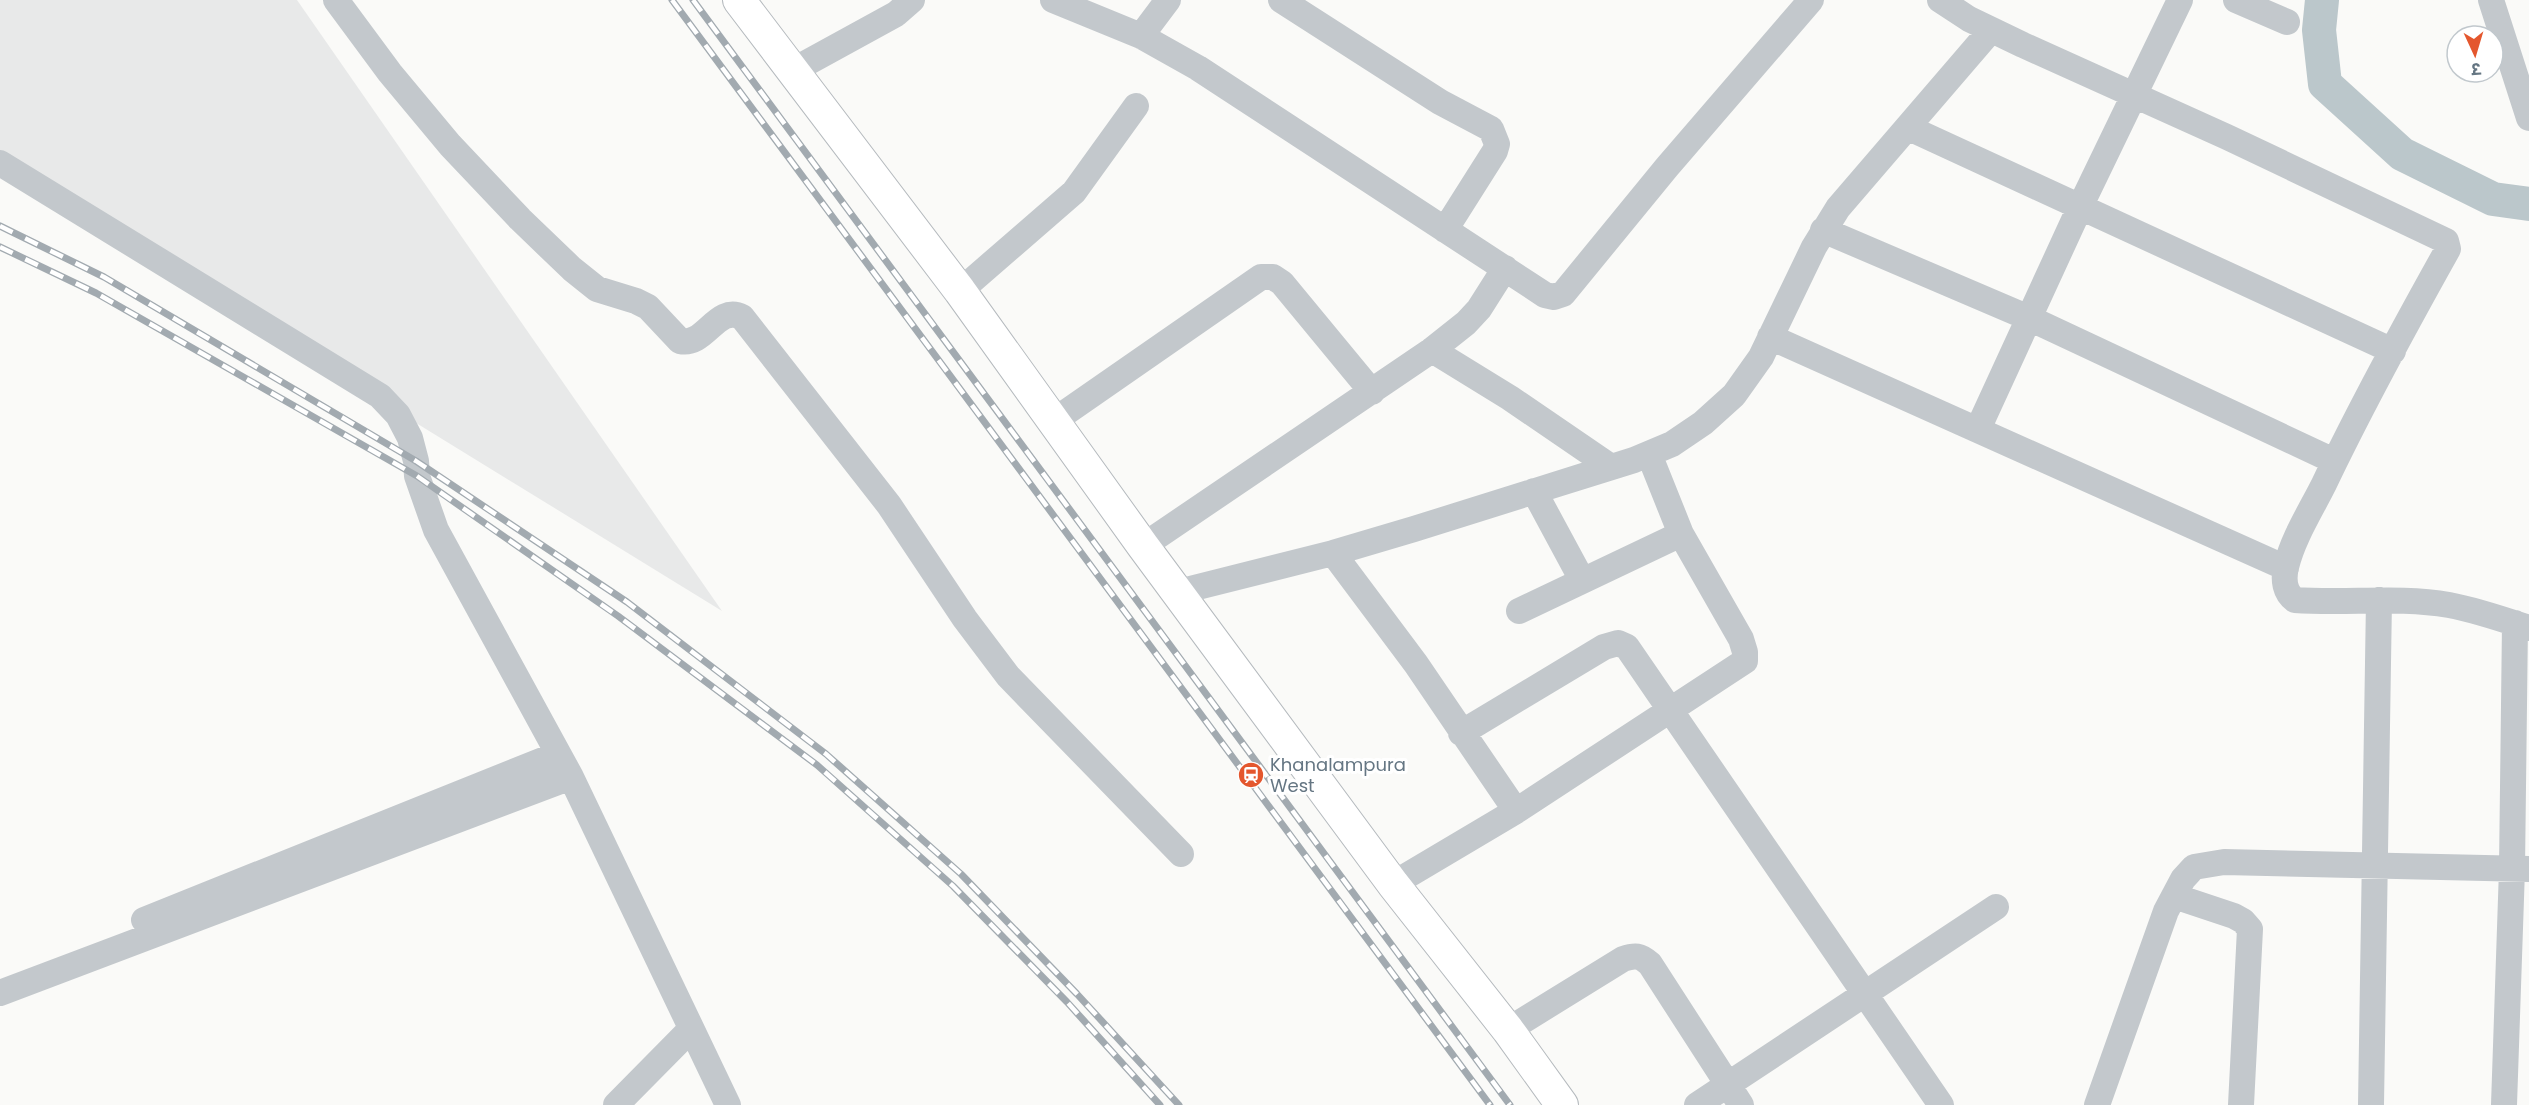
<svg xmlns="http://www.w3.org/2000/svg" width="2529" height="1105" font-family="Poppins,'Noto Sans Devanagari',sans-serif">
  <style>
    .built { fill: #e8e9e9 }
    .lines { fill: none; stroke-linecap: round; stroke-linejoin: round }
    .river { stroke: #bbc7cb; stroke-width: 34 }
    .major-casing { stroke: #b5babe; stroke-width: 34 }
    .minor { stroke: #c3c8cc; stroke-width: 26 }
    .major { stroke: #fff; stroke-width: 32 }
    .rail-casing { stroke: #a2aab0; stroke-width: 7 }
    .rail { stroke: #fff; stroke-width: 4.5; stroke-dasharray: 14; stroke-linecap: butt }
    .labels { text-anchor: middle; stroke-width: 6; stroke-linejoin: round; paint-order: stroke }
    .poi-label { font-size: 18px; fill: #657683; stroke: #fff; text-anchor: start }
  </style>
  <rect width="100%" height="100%" fill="#fafaf8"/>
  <path class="built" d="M0,0h297l425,611 -722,-444z"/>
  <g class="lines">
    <path class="river" d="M2322,0l-3,30 6,54 77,70 91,45 36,5"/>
    <g class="major-casing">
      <path id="major" d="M739,0l221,291 183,255 250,338 115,146 54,75"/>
    </g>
    <path class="minor" d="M336,0l54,73 60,72 70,74 52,50 25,20 39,12 12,6 32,34c25,6 37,-37 62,-24l147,188 76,114 43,57 173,178
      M1053,0l88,36 57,32 347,227 9,2 9,-3 104,-127 144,-167
      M1281,0l159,102 51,27 6,15 -2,7 -50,79
      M1940,0l29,19 54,26 204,92 219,104 2,8c-43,77 -86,155 -124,235 -13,26 -31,54 -38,83 -3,13 -1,26 9,33 51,4 103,-4 154,5 27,5 53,14 80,23
      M2236,0l51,22
      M2491,0l38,118
      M1141,36l27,-36
      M792,71l104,-57 16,-14
      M1909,128l484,223
      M0,163l380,233 18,19 12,23 6,23 1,15 19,54 135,247
      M1823,230l206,88 305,143
      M960,291l114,-99 62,-86
      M1770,337l516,231
      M1432,350l78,48 101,69
      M1055,420l206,-143h12l9,6 90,109
      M1978,429l102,-222 100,-207
      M1534,491l48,89
      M1143,546l289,-196 34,-27 13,-14 26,-41
      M1333,553l83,111 100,147
      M1178,592l155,-39 81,-24 220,-69 38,-16 31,-21 31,-28 27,-38 53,-110 24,-39 153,-178
      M1519,611l162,-77
      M1461,733l143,-86 14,-4 9,4 314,458
      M1393,884l123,-73 229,-150v-9l-4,-13 -60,-105 -32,-80
      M2174,896l60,20 9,5 7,8 -9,176
      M144,920l414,-166
      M0,993l571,-216 157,328
      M1508,1030l115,-71c12,-4 17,-4 27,5l91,141
      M616,1105l75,-76
      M1697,1105l299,-198
      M2097,1105l69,-194 17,-32 11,-12 30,-5 305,7
      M2371,1105l8,-505
      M2504,1105l8,-236 3,-246"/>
    <use href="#major" class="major"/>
    <g class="rail-casing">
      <path id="rail" d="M672,0l818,1105
        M693,0l817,1105
        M0,226l104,51 312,184 211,141 199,152 135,120 116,120 102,111
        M0,247l96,46 321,183 201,140 199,149 136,121 114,116 93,103"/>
    </g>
    <use href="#rail" class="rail"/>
  </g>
  <defs>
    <g id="station-disc" transform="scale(1.35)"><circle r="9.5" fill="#e4572e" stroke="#fff"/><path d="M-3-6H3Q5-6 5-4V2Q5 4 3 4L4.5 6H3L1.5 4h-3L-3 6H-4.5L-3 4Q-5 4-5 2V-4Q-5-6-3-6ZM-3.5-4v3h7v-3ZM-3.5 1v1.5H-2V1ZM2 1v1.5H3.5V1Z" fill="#fff"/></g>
  </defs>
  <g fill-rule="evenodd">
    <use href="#station-disc" x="1251" y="775"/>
  </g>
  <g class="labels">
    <g class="poi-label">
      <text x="1270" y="771">Khanalampura<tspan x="1270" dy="21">West</tspan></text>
    </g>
  </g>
  <g transform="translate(2475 54) rotate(176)"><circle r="28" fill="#ffffff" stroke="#c1c8cd" stroke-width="1.5"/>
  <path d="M0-4.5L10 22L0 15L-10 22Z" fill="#e4572e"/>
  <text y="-9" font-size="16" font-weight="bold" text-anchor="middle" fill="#657683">उ</text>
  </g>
</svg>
